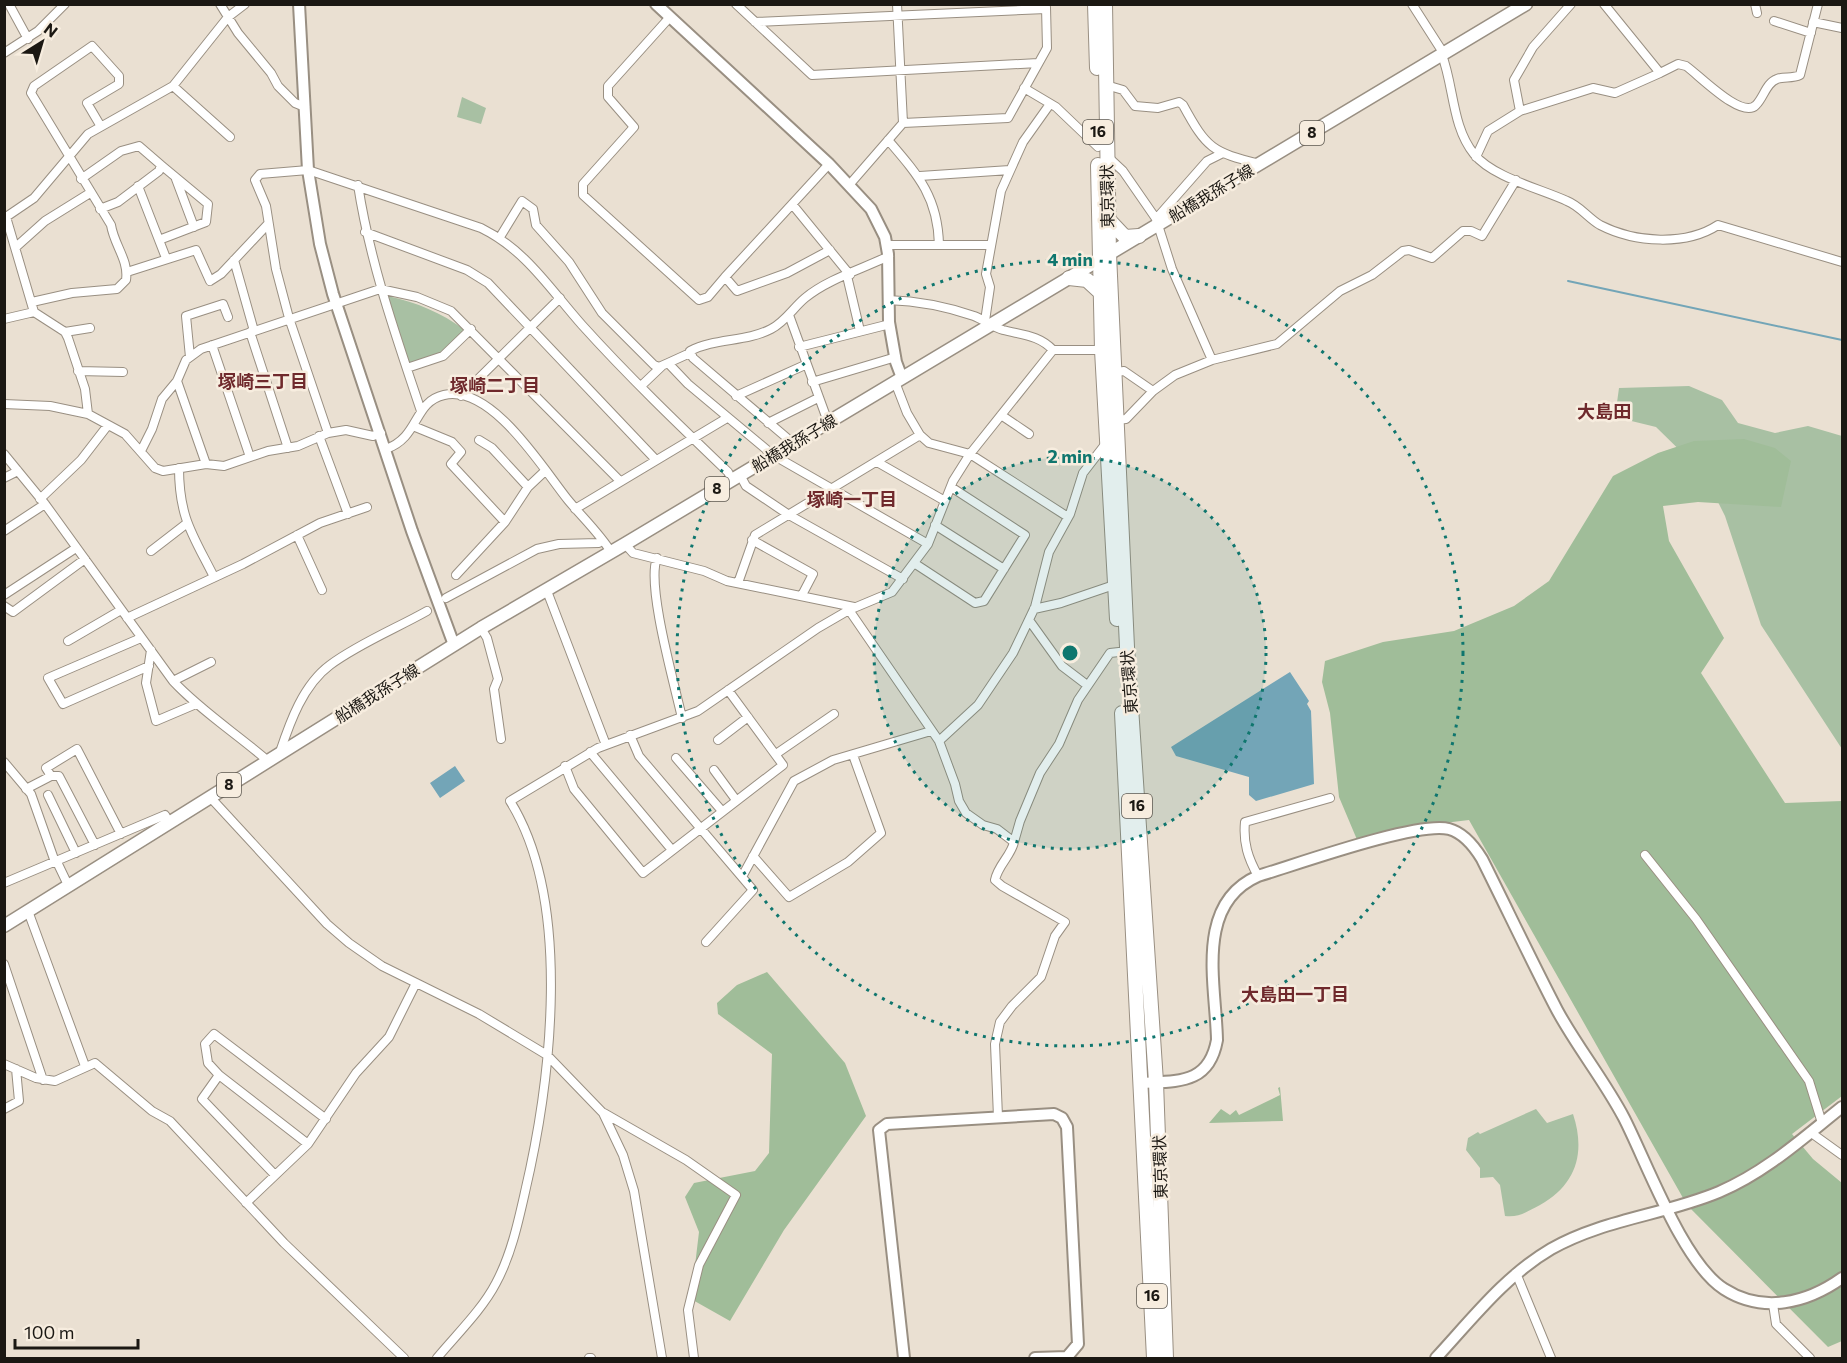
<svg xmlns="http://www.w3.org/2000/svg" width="1847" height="1363" font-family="Commissioner,'Noto Sans JP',sans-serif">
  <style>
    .green { fill: #a8c0a3 }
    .forest { fill: #a0bd99 }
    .water { fill: #73a5b7 }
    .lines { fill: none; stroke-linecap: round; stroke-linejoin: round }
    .stream { stroke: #73a5b7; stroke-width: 2 }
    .street-casing { stroke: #998f82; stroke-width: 10 }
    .secondary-casing { stroke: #998f82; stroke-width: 14 }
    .primary-casing { stroke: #998f82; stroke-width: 15 }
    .highway-casing { stroke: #998f82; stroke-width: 16 }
    .street { stroke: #fff; stroke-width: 8 }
    .secondary { stroke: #fff; stroke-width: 10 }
    .primary { stroke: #fff; stroke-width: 12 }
    .highway { stroke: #fff; stroke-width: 14 }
    .ring { fill: none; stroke: #0f766e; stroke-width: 3; stroke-dasharray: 3 6 }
    .labels { text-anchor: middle; stroke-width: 5; stroke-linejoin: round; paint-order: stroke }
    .shield { fill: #f7eddf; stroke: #5d5850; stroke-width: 1.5 }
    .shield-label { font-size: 15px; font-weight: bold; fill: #1b1813 }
    .street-label { font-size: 16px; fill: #1b1813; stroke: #f7eddf }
    .neighbourhood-label { font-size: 18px; font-weight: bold; fill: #6f292c; stroke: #f7eddf }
    .centre { fill: #0f766e; stroke: #f7eddf; stroke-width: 3 }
    .ring-label { font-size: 18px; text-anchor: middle; font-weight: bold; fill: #0f766e; stroke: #f7eddf; stroke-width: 5; stroke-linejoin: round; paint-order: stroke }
  </style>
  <rect width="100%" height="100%" fill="#eae0d2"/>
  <path class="green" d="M462,97l24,11 -5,16 -24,-7z
    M388,296c30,7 52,16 77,34l-23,25 -32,10z
    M1689,386l33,14 16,23 37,10 33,-7 34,10v313l-81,-124 -36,-109 -21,-42 -48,-47 -41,-10 4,-29z
    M1536,1109l11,14 26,-9c13,39 3,71 -33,91 -12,6 -21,13 -35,11l-5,-31 -7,-8 -13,1v-10l-14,-18 2,-12 10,-6 2,2z"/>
  <path class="forest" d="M1744,439l31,9 16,13 -10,46 -83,-5 -35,4 6,35 55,97 -23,35 84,130 57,-2v295l-50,38 21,25 29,24v158l-14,6 -141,-142 -218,-385 -50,6 -61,16 -19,-45 -9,-84 -8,-31 3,-21 58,-19 71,-11 60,-25 35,-25 64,-105 45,-23 36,-12z
    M767,972l78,91 21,53 -82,114 -54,91 -39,-22 8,-67 -14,-35 9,-14 61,-12 14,-18 3,-99 -54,-40 -1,-11 20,-18z
    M1280,1087l3,34 -74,2 12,-14 9,6 6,-5 3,5 41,-20 -2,-7z"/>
  <path class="water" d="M1290,672l19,29 -2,3 4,7 3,73 -58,17 -7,-6v-18l-73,-21 -5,-9z
    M455,766l10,15 -25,17 -10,-15z"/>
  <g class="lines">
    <path class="stream" d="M1568,281l274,59"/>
    <g class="street-casing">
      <path id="street" d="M220,4l18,29 33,40 7,13 17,17 10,4
        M245,4l-17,13 -55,69 -85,48 -54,64 -28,19 28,95 31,20 3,6 17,51 3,25 37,20 30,34 8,3 43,-7 18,2 44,-15 30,-5 30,-13 18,-3 27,6 8,-3
        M736,4l76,71 226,-12
        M1412,4l32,50
        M1755,4l2,9
        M10,6l18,33
        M670,17l-62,69v11l26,30 -51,57v11l116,105 9,-3 17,-20
        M1774,21l37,12
        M755,22l291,-13
        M1813,22l29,6
        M4,53l34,-22 27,-27
        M1442,55c12,32 10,72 32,99 18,23 67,35 93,47 13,5 21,17 33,24 35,18 86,21 118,0l124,37
        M1660,73l18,-9 8,2c13,9 56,54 70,39 8,-8 10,-22 21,-26 7,-3 15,0 23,-4l18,-71
        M1106,85l17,5 12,16 23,2 21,-6 4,3c24,44 29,47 77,59
        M173,86l57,51
        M1024,88l32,19 42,40
        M1520,111l73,-23 22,5 45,-20 -56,-69
        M903,123l105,-5 39,-70 -1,-41
        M888,140c30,35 50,57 51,105
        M1108,157l15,14 36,52
        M1476,157l12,-26 32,-20 -6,-31 19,-33 38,-43
        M829,164l-104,113 12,14 50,-18 43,-23
        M920,176l90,-6
        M81,179l40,-28 18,-5 22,19 -2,6 -41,31 -18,7
        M176,179l18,48
        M850,184l53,-61 -6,-119
        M358,185c12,78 38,151 63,226
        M138,186l21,54 47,-18 2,-18 -47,-39
        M792,204l58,71
        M1156,219l51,-58 14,-7
        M1158,225l14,44 40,91
        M365,232l102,38 21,13 168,177
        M500,237l22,-36 11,8 3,16 33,37 33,51 52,52 5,2 9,-4 20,21 85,71 155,89
        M159,240l7,18
        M886,245h105
        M16,247l29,-26 45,-28
        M234,260l20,71
        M127,272l69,-22 14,31 11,-7 47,-50
        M847,276l13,55
        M888,300c30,1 57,6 86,16 10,4 19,11 29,14 19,5 36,5 50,20
        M32,302l40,-9 45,-4 9,-9c3,-20 -12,-35 -15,-55l-80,-132 3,-7 58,-40 27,30v8l-32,19 13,22
        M789,315l39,107
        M4,319l30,-7
        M985,321l5,-34 -4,-13 15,-83 22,-49 27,-38
        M65,332l25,-4
        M250,332l38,116
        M212,345l38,112
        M799,347l91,-23
        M190,357l-4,-41 37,-12 5,13
        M668,363l22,-10
        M407,368l36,-12 28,-27
        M78,371l45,1
        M1115,372l9,-1 29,20 22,-16 37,-15 65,-16 63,-53 32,-16 31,-24 6,-1 23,8 31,-27h8l11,5 34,-56
        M177,381l29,83
        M812,382l84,-25
        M895,382l12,31 13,22 9,8 41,11 98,63
        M641,386l21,-20
        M461,396l99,-98
        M736,396l69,-31
        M4,404l46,2 38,8
        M1001,415l28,19
        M1117,420l9,-1 27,-28
        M768,423l50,-25
        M413,426l39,16 9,10 -10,12 54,58
        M328,433l-39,-115 -13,-49 -10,-63 -11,-26 5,-6 48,-4 173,58c45,22 69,61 101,97 46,51 96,99 146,147l4,8
        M319,436l29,78
        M479,440l13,8 36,39
        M790,445l-3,-7 -94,-80 -3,-7c25,-13 56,-9 81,-22 14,-7 22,-21 34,-31 23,-19 57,-29 84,-42
        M386,449c34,-12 27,-47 58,-54 48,-11 99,74 124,105 14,17 32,34 43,52
        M141,451l11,-22 10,-30 15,-18 9,-21 15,-11 179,-60 37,8 34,14 169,170
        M4,454l41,50 128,177c28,30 64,53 95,80
        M877,462l68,39
        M179,468c0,50 14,67 35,109
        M740,475l6,11 43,29 114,64
        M4,478l14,-7
        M40,499l41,-39 27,-35
        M575,509l152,-91
        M935,525l69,44
        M4,531l41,-27
        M297,535l25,55
        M752,540l61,34 -11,21
        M625,544l8,9 71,18 23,10 127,26
        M151,551l35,-27
        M657,558c-11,27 18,128 25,160
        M914,563l61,40 9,-2 41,-66 -74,-48
        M456,575l49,-53 23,-35 17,-16
        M738,583l17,-48 165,-100
        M547,591l59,154
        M4,595l72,-47
        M446,598l91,-49 22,-5 40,-1 3,-3
        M4,606l9,6 72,-53
        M1034,609l27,-6 53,-18
        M849,610l90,131 16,43 4,17 7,12 17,12 14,4 17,13c-3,14 -16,23 -19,38l7,6 63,36 -10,14 -14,41 -29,29 -12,16 -5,22 3,73
        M127,618l116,-54 77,-41 47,-16
        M1029,620l33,46 25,19
        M481,628l6,10 11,41 -4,10 7,50
        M141,638l-93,40 15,26 86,-38
        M68,641l53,-31
        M151,650l-5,33 10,38 40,-17
        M173,681l38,-19
        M630,735l9,21 114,134 -47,52
        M718,740l30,-23
        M939,741l39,-36 35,-52 22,-46 14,-55 21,-38 13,-41 24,-31
        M280,752c10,-30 23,-67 50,-87 28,-21 67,-37 97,-54
        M590,752l82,98
        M776,754l58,-40
        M676,758l46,53
        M4,762l27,32 24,68
        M565,766l9,23 69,84 140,-108 -55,-75
        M714,770l22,30
        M51,776h8l36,69
        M26,789l25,-13 -5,-8 31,-19 44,85
        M48,795l28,58
        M210,797l117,127 22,19 33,23 97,48 68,41 56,58 20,42 11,36 28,167
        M1014,842l6,-21 20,-48 19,-29 19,-44 32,-47 9,-1
        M1645,855l51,64 113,162 13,42
        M753,856l36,41 59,-35 33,-29 -28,-78
        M57,862l11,23
        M743,875l51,-94 39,-21 98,-29
        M1258,876c-10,-18 -15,-33 -13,-54l85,-24
        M4,883l161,-68 4,7
        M28,911l57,155
        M4,964l39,116
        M4,1064l32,14 19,3 40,-18 57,48 18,10 114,122 120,115
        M219,1075l89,69
        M4,1109l15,-8 -3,-32
        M604,1113l82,47 50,35 -37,70 -11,45 6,48
        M1810,1132l32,23
        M275,1175l-73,-76 17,-24 -11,-12 -3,-19 9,-10 112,85
        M246,1203l62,-59 48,-71 33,-36 27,-54
        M1516,1273l35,85
        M1773,1304l3,20 34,34
        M437,1358c19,-23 45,-48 59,-75 15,-28 22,-60 29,-91 26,-111 48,-290 -15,-391l88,-53 100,-37 120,-83 31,-18 43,-18 36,-48 25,-63 17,-27 83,-104h49
        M589,1358h2"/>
    </g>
    <g class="secondary-casing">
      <path id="secondary" d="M299,4l9,166 12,74 13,50 79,237 42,114
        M656,4l173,160 42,45 14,28 3,17 1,68 7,40 6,16
        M1142,1083c37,-2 67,1 75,-43 -1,-55 -23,-136 41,-164 37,-11 159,-55 191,-47 15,4 25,17 33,30 25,50 49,101 75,151 20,37 47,70 67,108 23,45 59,145 100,171 39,25 83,14 118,-11
        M904,1358l-25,-228 8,-6 167,-10 8,4 5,9 11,217 -11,13 -32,1
        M1436,1358c36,-39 69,-82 115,-109 53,-30 113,-34 168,-57 47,-20 84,-54 123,-85"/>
    </g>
    <g class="primary-casing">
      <path id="primary" d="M4,926l477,-298 144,-84 901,-540"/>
    </g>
    <g class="highway-casing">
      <path id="highway" d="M1095,4l2,64
        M1105,4l4,250 18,393 29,435 10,276
        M1098,165l4,185 15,269
        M1108,219l17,18 14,-1
        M1069,278l18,2 13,12
        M1122,713l32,645"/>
    </g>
    <use href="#street" class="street"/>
    <use href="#secondary" class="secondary"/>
    <use href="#primary" class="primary"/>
    <use href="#highway" class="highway"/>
  </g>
  <circle cx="1070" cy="653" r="196" fill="#0f766e" fill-opacity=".12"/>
  <g class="ring">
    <circle cx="1070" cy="653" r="196"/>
    <circle cx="1070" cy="653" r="393"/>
  </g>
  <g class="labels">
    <g class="shield">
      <rect x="1083" y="120" width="30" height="24" rx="4.5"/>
      <rect x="1300" y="121" width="24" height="24" rx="4.5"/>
      <rect x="705" y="477" width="24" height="24" rx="4.5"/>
      <rect x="217" y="773" width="24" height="24" rx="4.5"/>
      <rect x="1122" y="794" width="30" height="24" rx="4.5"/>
      <rect x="1137" y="1284" width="30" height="24" rx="4.5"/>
    </g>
    <g class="shield-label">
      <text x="1098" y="137">16</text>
      <text x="1312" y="138">8</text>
      <text x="717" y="494">8</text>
      <text x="229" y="790">8</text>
      <text x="1137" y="811">16</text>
      <text x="1152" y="1301">16</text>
    </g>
    <g class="street-label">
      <text transform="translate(1211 193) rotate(-31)" y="6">船橋我孫子線</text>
      <text transform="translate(1107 196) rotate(-91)" y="6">東京環状</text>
      <text transform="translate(794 443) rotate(-31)" y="6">船橋我孫子線</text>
      <text transform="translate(1129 682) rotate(-94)" y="6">東京環状</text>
      <text transform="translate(377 693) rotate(-32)" y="6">船橋我孫子線</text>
      <text transform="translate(1160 1167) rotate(-92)" y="6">東京環状</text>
    </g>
    <g class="neighbourhood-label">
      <text x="263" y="388">塚崎三丁目</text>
      <text x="495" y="392">塚崎二丁目</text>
      <text x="1604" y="418">大島田</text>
      <text x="852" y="506">塚崎一丁目</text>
      <text x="1295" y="1001">大島田一丁目</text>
    </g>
  </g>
  <circle cx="1070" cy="653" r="9" class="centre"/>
  <g class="ring-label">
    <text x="1070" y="266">4 min</text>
    <text x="1070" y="463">2 min</text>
  </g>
  <rect width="1847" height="1363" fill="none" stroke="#1b1813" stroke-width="12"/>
  <g transform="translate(42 42) rotate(37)" stroke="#f7eddf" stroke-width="4.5" paint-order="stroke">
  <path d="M0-4.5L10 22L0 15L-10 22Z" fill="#1b1813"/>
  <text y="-9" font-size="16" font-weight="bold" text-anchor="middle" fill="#1b1813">N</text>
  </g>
  <path d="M15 1339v9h123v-9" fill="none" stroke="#1b1813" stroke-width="3"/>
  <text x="24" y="1339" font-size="18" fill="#1b1813" stroke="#f7eddf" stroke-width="4.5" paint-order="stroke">100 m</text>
</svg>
